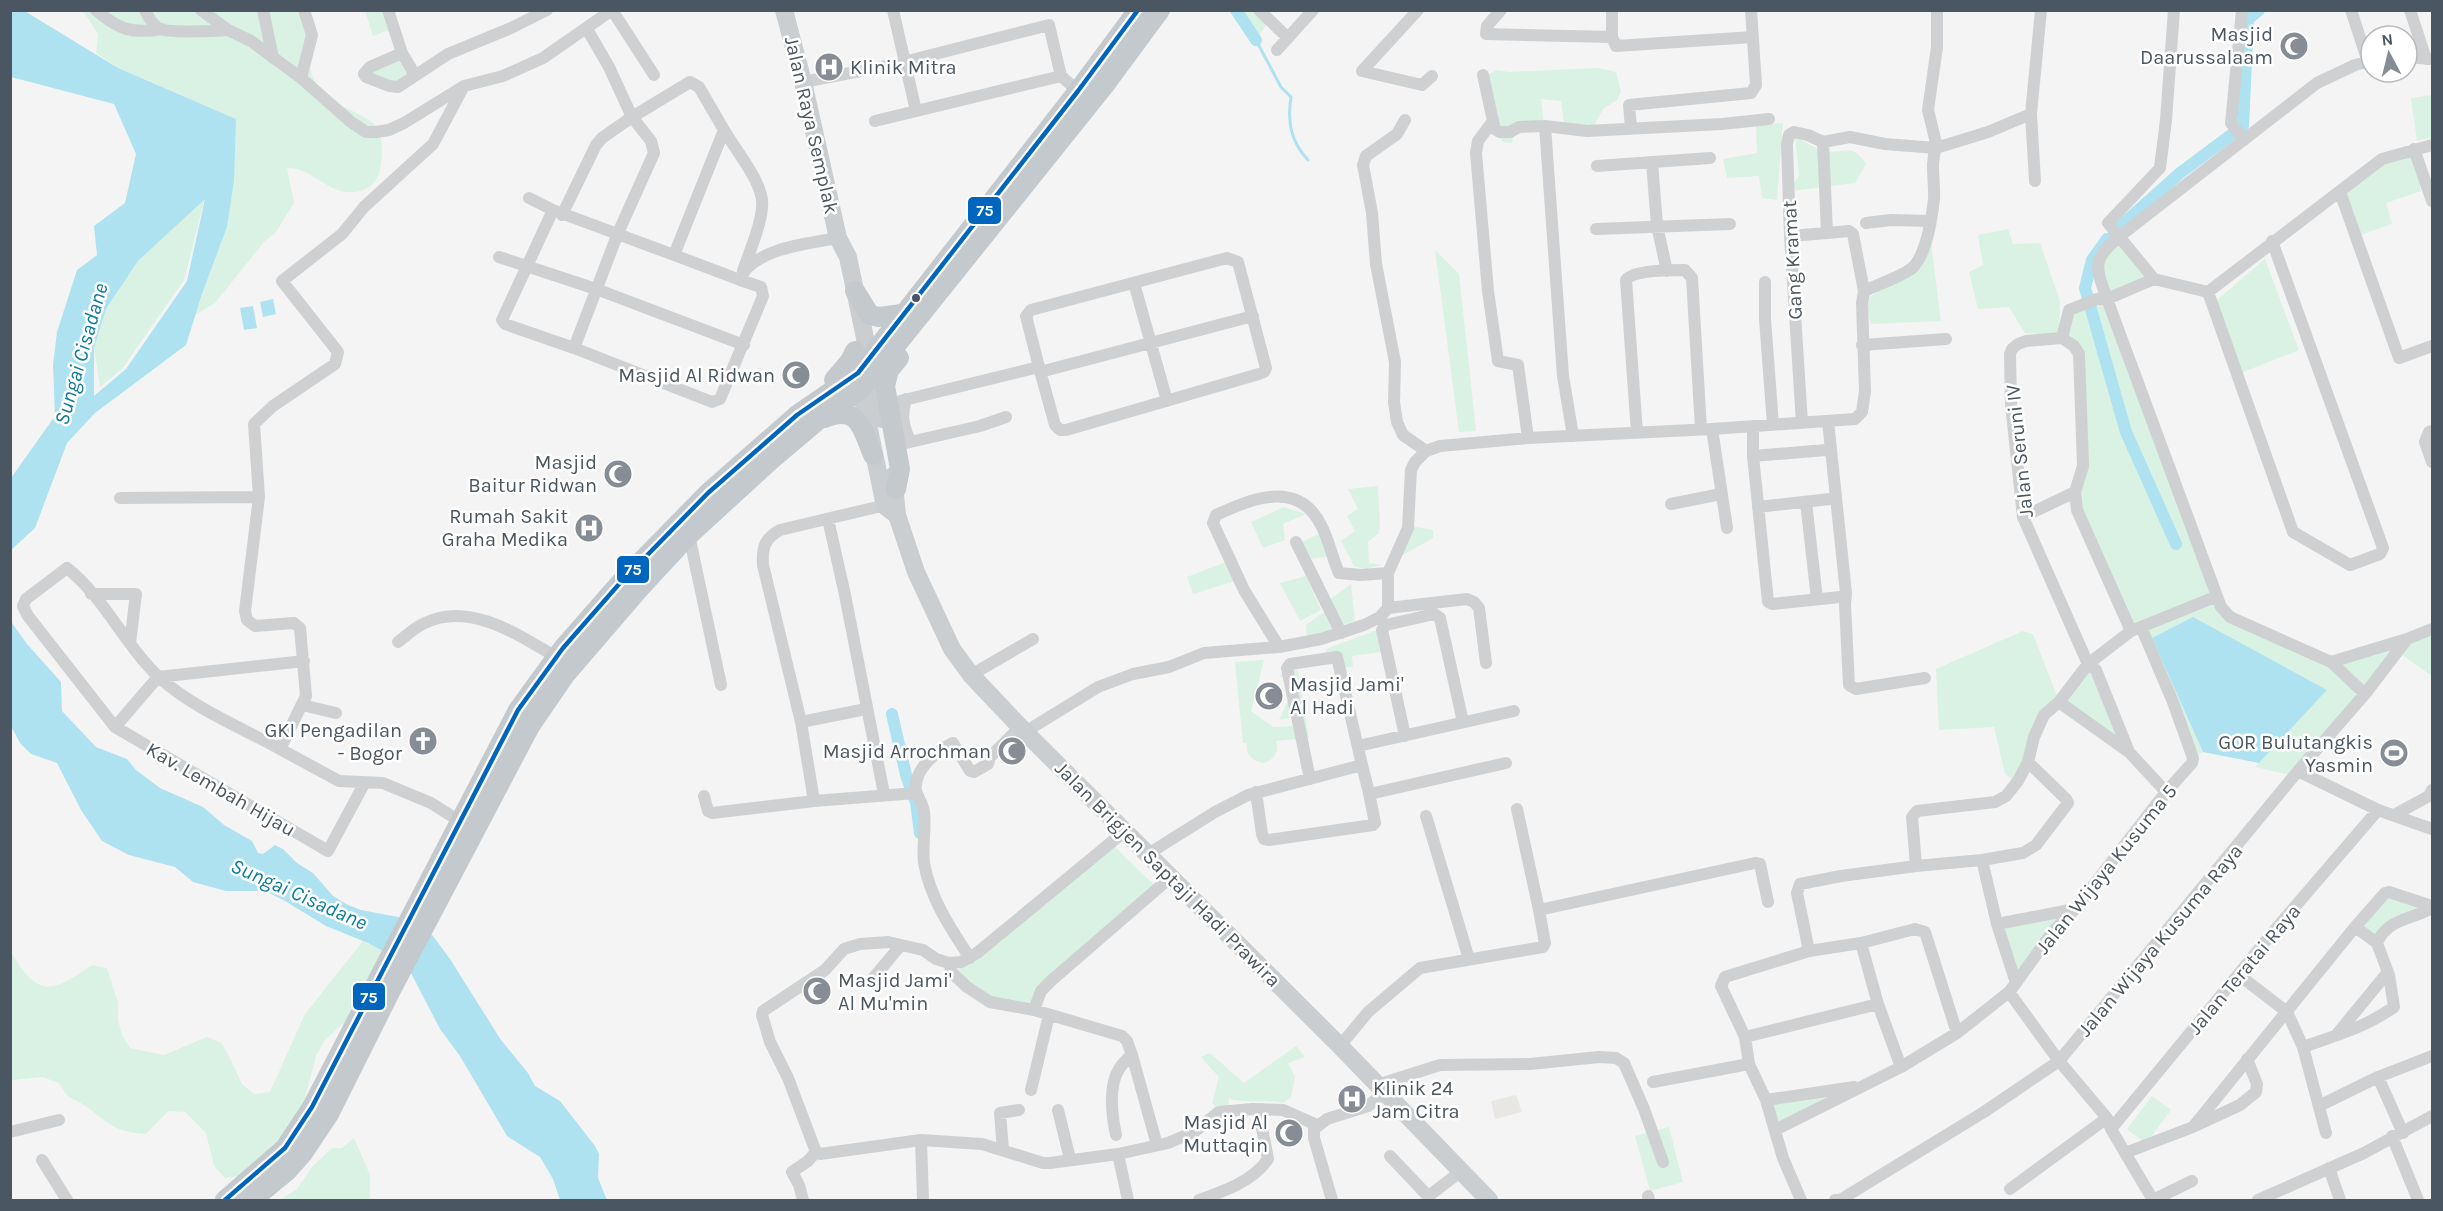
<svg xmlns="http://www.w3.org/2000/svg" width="2443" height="1211" font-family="Karla,sans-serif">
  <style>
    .commercial { fill: #e8e7e3 }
    .green { fill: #d9f2e3 }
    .water { fill: #aee2f0; fill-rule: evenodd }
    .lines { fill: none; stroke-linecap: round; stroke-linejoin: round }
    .stream { stroke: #aee2f0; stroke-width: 3 }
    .canal { stroke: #aee2f0; stroke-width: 12 }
    .minor { stroke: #ced0d2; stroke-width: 12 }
    .primary { stroke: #caced1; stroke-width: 18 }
    .trunk { stroke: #c4c9cd; stroke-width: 20 }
    .bus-1-casing { stroke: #fff; stroke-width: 9 }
    .bus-1 { stroke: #0065bd; stroke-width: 4.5 }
    .bus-dot { fill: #4a5661; stroke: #fff; stroke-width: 2 }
    .labels { text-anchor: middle; stroke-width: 5; stroke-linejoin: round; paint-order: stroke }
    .poi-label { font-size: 20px; fill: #4a5661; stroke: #fff; text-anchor: end }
    .street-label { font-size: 20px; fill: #4a5661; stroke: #fff }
    .water-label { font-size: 21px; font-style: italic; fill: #0c7c9b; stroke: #fff }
    .line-badge { stroke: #fff; stroke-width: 2 }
    .badge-label { font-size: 16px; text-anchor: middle; font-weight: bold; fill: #fff }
  </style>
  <rect width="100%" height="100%" fill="#f4f4f4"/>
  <path class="commercial" d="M1516,1095l6,17 -27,7 -4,-18z"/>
  <path class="green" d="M83,11h213l11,9c1,21 -2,45 9,63 10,17 31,25 48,34 3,2 9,5 11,8 9,11 8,36 4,49 -3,10 -14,17 -24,18 -27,3 -43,-25 -68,-24l7,35 -18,29 -12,10 -49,61 -20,12 32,-88 9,-108 -118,-51 -22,-15 2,-19z
    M365,11h20l7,18 -19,7z
    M1236,11h16l14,14 -10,15z
    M399,58l8,10v7l-14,8 -22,-10z
    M1598,68l18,4 5,19 -4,9 -14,9 -9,17 -30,-2 -3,-23 -20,-2 3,25 -26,1 -6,18 -9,-1 -10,-13 5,-16 -16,-35 15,-8 12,2z
    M2432,95v42l-15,4 -6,-43z
    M1783,123l-6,77 -15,-2 -3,-22 -32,2 -4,-19 34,-6 -1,-27z
    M1795,136c10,5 21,14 32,15 21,3 23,-9 39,13l-11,19 -63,8v-6l7,-9z
    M2414,149l7,42 -35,12 6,21 -37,13 -15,-45 11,-11z
    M205,198l-21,82 -62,89 -22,18 -6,-39 12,-39 32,-48z
    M2008,229l5,15 27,-1 20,58 -1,34 -34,-2 -16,-26 -31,2 -9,-37 14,-7 -5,-30z
    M2120,236l34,43 -47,20 114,308 110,55 101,-33v47l-34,-24 -103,124 -40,-9 72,-77 -175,-52 51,114 -10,6 -52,-131 -10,4 -54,-121 6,-44 -4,-111 -16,-25 3,-16 41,-15 -9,-32z
    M1931,243l10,78 -70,3 -3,-10v-16l51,-31z
    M1435,250l24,24 17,157 -17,1z
    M2265,259l34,91 -58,23 -24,-73z
    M1378,486c0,16 3,33 1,47l-11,9 1,21 13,2 -17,4 -11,-3 -13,-25 14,-10 -8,-15 11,-7 -10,-20z
    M1284,507l22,7 -23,10 2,16 -22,8 -12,-26z
    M1413,526l20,4v8l-32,18z
    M1325,531l9,25 -27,3 -7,-16z
    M1236,558l8,20 -51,16 -6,-17z
    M1306,576l15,34 -21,11 -20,-38z
    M1351,584l4,37 -13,4 -13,-25z
    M1324,612l10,22 -27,4 -1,-13z
    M1385,627l4,24 -37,5 1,11 -14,1 -13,-8v-11z
    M2023,631l10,3 26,67 29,-37 41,88 -70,-50 -15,13 -27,68 -12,-9 -11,-47 -55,3 -3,-61z
    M1264,660l-13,51 22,16 21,-1v-9l-15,3 13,-28 -3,-9 -9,-7 8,-7 10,1 11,68 -33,3c3,11 -1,18 -12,22 -11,-1 -19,-8 -17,-20h-4l-8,-81z
    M1115,847l40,39 -123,120 -46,-10 -30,-24z
    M2389,893l39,15 -54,29 -12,-11z
    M2075,909l-59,74 -19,-59z
    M363,941l23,12 -37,65 -25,23 -8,15 -12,46 -13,30 -49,44 -17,2 -11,-12 -8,-33 -21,-21 -17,-1 -22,23c-32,-2 -36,-10 -59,-27 -16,-12 -16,-3 -28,-24l-16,-6 -32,3 -1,-129c29,47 40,43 82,14l15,3 11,35v17l4,15 8,13 34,7 43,-18 14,6 8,13 13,28 12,10 16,-2 35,-78z
    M1296,1046l9,11 -17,6 7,14 -4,20 -8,6c-18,-4 -36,0 -54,-4l-1,9 -10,1 -6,-6 7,-26 -18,-20 9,-4 34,30z
    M1866,1085l-91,45 -9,-30z
    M2152,1096l19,14 -25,34 -19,-15z
    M1669,1127l14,55 -33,9 -15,-55z
    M354,1138l16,37v25h-90l17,-11 15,-22 20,-19h10z"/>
  <path class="water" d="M23,10l95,58 118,51 -2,61 -7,47 -26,70 -15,48 -91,68 -28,30 -32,85 -24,22v-72l44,-62 -2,-51 4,-33 20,-62 20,-15 -3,-29 31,-23 11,-49 -22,-50 -103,-27v-66zM205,199l-18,82 -61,88 -32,27v-48l12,-39 32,-48z
    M273,299l3,15 -13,3 -3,-15z
    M253,306l4,22 -13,2 -4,-22z
    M2193,617l134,73 -68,73 -56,-11 -51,-114z
    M10,620l17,24 34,38 1,29 34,36 31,12 9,11 24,18 43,19 21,18 28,16 6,12 5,1 12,-9 8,4 14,14 16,10 20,23 13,8 15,6 37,7 35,19 17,23 51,81 27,33 7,13 25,15 35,45 4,8 -1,24 9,22h-47l-7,-21 -13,-22 -33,-21 -47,-80 -20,-27 -29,-56 -23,-19 -20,-11 -42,-17 -41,-25 -20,-10h-39l-33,-9 -18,-15 -46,-12 -27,-14 -21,-31 -24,-47 -26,-9 -11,-11 -9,-17z"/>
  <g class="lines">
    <path class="stream" d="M1256,40l25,47 10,10c-4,25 0,45 17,63"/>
    <path class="canal" d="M1236,10l20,30
      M2114,232l66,-59 63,-47 5,-107 11,-9
      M2107,239l-15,21 -7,28 41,144 50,112
      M892,714l14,61 10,28 4,30"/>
    <path class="minor" d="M96,10c23,20 36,24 66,19
      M145,10c3,7 8,15 15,19 10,4 56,2 68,1
      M201,10l27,20 23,11 50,37 50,44 15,10h10l13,-2 15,-7 60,-37 39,-10 40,-18 69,-48 42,65
      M263,10l10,48
      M388,10l14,43
      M893,10l23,101
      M1259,10l29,28
      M1418,10l-56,61 60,14 10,-9
      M1501,10l-14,16 -1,8 126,3 4,9 137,-9
      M1612,10v27
      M1937,10v37l-9,63 9,37
      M2242,10l-11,113 13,17
      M2351,10l17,52
      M2410,10l16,49
      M1277,50l36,-40
      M2407,57l24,2
      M2371,61l-16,4 -38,18 -197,153c-28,23 -25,30 -13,63l114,308 9,10 101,45 76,-23
      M415,75l-13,-22 -32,14 -6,7 2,3 23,9 9,1 50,-33 63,-26 36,-18
      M1483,75l10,46 2,8 5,3h10l9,-5 26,-1 42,5 135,-7 47,-5
      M301,78l11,-43 -8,-25
      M803,82l89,-17 157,-40 12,51 17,15
      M2031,114l4,67
      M1405,120l-8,14 -31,22 -3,9 9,48 4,51 19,98 -1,40 3,20 6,13 23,16
      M875,121l186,-45
      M1493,121l-15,20 -2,12 12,138 10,70 20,4 10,73
      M1545,126l18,250 10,60
      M1631,128l-2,-23 122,-12 5,-8 -5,-75
      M724,130c11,19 32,44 37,65 6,18 -12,57 -18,76
      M1823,142l4,91 22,-2 4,3 11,57
      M1823,142l27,-5 35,7 51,4
      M2414,149l18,52
      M1652,162l5,64 10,45
      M1597,166l113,-8
      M2340,192l59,166 33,-12
      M529,198l24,12
      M562,215l34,-70 6,-7 30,-21 -23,-50 -22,-38
      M1866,223l25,-3 38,1
      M1596,229l134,-5
      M1790,236l37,-3
      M674,255l-121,-45 -51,110 3,4 69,24 138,54 8,-3 43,-103 -2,-9 -21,-7
      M499,257l97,32 148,56
      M2154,279l-46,-56 52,-55 6,-48 8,-110
      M1765,282v37l8,106
      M1134,283l33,118
      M2208,292l174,-133 50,-14
      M2062,338l7,-28 28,-11h10l47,-20 54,13 85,240 57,33 30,-11 3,-6 -111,-307
      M2062,338l-36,3 -8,3 -6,5 -2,5 1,50 12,113 65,147 8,6 33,82
      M2062,338l12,8 5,8 4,112 -8,26 2,18 54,121
      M1862,345l84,-6
      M574,348l44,-115 36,-80 -3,-12 -19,-24 58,-35 9,5 25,43 -50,125 66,25c10,-31 70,-37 98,-42
      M1040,372l213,-56
      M906,399c-5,17 -3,26 4,42
      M884,405l155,-38 -13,-51 5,-6 196,-52 11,4 28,106 -2,4 -5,2 -193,56h-6l-5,-5 -16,-58
      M1828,421l18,172 -1,12 4,80 7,4 69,-11
      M1802,423l-12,-187 -3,-92 2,-9 5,-3 14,3 15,7
      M1753,426v30l15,146 4,2 68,-7
      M1712,429l15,99
      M2432,431l-3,1 -4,10 7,20
      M1637,433l-11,-153c7,-10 46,-10 59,-10l7,8 9,151
      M897,445l83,-19 26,-9
      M1753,456l73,-6
      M120,498l139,-1
      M1806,502l11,97
      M1671,504l50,-10
      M1758,507l72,-8
      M2023,517l52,-25
      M828,519l17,76 39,199
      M689,535l32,150
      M1296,542l45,91
      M91,594h45l-6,49
      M1388,608l79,-9 7,3 5,6 7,55
      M398,642c8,-6 17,-15 27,-19 44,-22 94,12 131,34
      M1279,647l-35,-57 -31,-67 3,-8c35,-16 82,-36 105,10 8,15 11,32 18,48l22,2 27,-2
      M304,661l-146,16 -43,50 213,124 36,-67
      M2331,662l34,32
      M971,675l62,-36
      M2059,702l70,50 37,40
      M302,705l34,8
      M801,722l65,-13
      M115,727l-87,-111 -5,-10 3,-7 41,-31c38,30 58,78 93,110 33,30 80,49 120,71
      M1025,732l73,-45 35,-13 36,-7 35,-14 75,-6 42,-8 43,-14 16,-8 8,-9v-35l20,-45 3,-58 4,-8 11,-11 14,-5 88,-8 184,-9 143,-10 7,-7 3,-21 -3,-88 2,-12c15,-7 34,-13 47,-22 15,-12 21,-52 23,-70 1,-18 -4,-35 2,-51l52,-16 43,-18 10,-104
      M1405,736l-23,-106 4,-5 48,-11 6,4 23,104
      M1358,746l156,-35
      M2298,771l80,39 54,19
      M1310,779l-23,-111 3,-4 47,-7 25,108
      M1256,792l6,42 2,5 5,1 104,-15 2,-2 -6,-30
      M704,796l4,15 4,2 102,-12 102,-8
      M814,801l-13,-79 -38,-157c-1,-17 1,-26 17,-35l110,-26
      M1517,809l22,101
      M2394,815l35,-19 3,-6
      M1426,816l43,143
      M461,822l-30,-19 -48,-20 -44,-2 -59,-32 26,-53 -6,-68 -6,-5 -39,3 -8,-6 -2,-9 14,-114 -5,-73 19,-18 62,-42 3,-12 -56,-71 60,-47 22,-27 69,-63 31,-58
      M1148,854l67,-42 33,-17 114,-30 7,28h5l132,-30
      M1916,866l-4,-49 5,-6 78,-9 11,-6 12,-15 10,-19 6,-25 10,-22 15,-13 29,-38 43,-33 84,-34
      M1997,924l78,-15
      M1861,943l17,61 23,63
      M2377,943l-22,-16 30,-34 4,-1 43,14
      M1809,951l-12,-58 3,-9 41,-8 75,-10 66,-6 41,-7 13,-8 32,-42 -2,-4 -38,-37
      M970,958c-19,-29 -40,-60 -46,-95 -2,-17 2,-34 0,-51 -1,-8 -6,-14 -8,-21 -3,-21 20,-40 37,-48l17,28 4,1 14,-8 2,-7 30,-30
      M949,963l12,-1 16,-9 148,-122
      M2239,975l48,37 16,35c32,-11 63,-20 91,-40l-5,-32 -12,-32c11,-25 34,-23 55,-35
      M869,983l32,-38
      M2016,983l35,-49 24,-25 91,-117 26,-29 1,-5 -20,-56 -32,-75
      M2009,992l50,69 48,57 4,11 42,71 39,-19
      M1034,1010l7,-19 11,-11 119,-103
      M2337,1034l51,-62
      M1745,1037l133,-33
      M1340,1046l28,-34 52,-44 123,-21 2,-4 -6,-33 216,-47 5,1 8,38
      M2303,1047l23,86
      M1132,1055l25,90
      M2378,1077l25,56
      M1653,1082l96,-18
      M1377,1085l63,-20 90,-1 69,-7 17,1 8,5 20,46 19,53
      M1031,1090l18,-75
      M1766,1100l88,-13
      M2325,1103l53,-26 54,-21
      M1058,1110l12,49
      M2197,1125l43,-20 16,-13 1,-8 -10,-25
      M2111,1129l163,-198 104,-121
      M1775,1130l126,-63 56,-34 52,-41 7,-9 -19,-59 -15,-64
      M10,1132l49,-12
      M2392,1136l26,64
      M921,1140l2,60
      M1003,1150l-3,-37 19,-3
      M816,1152l-28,-74 -18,-36 -8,-27 1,-4 62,-41 19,-21 16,-5 28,-2 35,8 13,9 13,4 3,10 15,14 23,15 44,8 88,26 5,5 5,14c-5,4 -10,9 -13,14 -11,18 -7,47 -3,66
      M816,1152l4,2 101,-14 61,4 61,19h7l68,-9 50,-11 26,-11 25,-20 34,-3 30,1 34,15
      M2125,1153l68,-26 162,-200
      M1118,1154l10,46
      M1390,1156l37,39h3l30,-23
      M42,1160l25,40
      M2329,1168l11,32
      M2010,1189l97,-71
      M1648,1196l1,4
      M803,1200l-4,-15 -7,-13 16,-11 8,-9
      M1199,1200c23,-8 55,-19 69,-41l-7,-36 1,-14
      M1332,1200l-18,-62v-9l13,-10 41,-13 16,-13
      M1801,1200l-18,-42 -17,-58 -17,-36 -4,-27 -24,-51 4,-9 84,-26 52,-8 54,-14 10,3 32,101
      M1835,1200h5l144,-88 75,-51 239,-290 67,-77 42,-55 25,-10
      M2258,1200l106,-47 68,-37"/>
    <path class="primary" d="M784,10l19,72 35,156 10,19 34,162
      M858,376l27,130 12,9
      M893,476l4,39 19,57 36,77 19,26 54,57 315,314 149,154"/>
    <path class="trunk" d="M855,291l15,24 9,2 23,-3
      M834,380l16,-19 5,-10
      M825,418c34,-14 37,11 48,37
      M896,489l4,-20 -15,-83 4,-16 10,-12
      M225,1200l60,-52 27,-41 206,-397 45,-62 57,-65 88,-90 89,-78 61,-42 220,-282 60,-81
      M252,1200l35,-29 16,-18 26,-39 61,-122 140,-266 35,-51 74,-86 50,-54 83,-76 45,-38 44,-32 243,-303 56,-76"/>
    <g class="bus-1-casing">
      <path id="bus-1" d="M225,1200l60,-52 27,-41 206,-397 45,-62 57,-65 88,-90 89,-78 61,-42 220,-282 60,-81"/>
    </g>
    <use href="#bus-1" class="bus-1"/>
  </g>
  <defs>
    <g id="mosque-disc" transform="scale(1.5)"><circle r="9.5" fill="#868d94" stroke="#fff"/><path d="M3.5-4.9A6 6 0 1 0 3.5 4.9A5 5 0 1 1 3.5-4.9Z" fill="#fff"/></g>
    <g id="hospital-disc" transform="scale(1.5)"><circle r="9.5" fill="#868d94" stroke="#fff"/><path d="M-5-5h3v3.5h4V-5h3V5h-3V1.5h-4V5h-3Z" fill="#fff"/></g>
    <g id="church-disc" transform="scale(1.5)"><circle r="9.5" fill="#868d94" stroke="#fff"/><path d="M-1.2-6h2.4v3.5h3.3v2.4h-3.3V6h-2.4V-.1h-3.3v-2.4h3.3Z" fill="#fff"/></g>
    <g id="stadium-disc" transform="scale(1.5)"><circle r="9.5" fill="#868d94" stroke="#fff"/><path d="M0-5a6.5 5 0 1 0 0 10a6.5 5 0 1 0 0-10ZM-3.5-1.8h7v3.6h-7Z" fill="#fff"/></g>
  </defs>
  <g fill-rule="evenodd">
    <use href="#mosque-disc" x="2294" y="46"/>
    <use href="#hospital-disc" x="829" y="67"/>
    <use href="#mosque-disc" x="796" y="375"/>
    <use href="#mosque-disc" x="618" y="474"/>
    <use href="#hospital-disc" x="589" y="528"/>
    <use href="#mosque-disc" x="1269" y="696"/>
    <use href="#church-disc" x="423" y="741"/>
    <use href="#mosque-disc" x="1012" y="751"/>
    <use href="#stadium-disc" x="2394" y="753"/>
    <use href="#mosque-disc" x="817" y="991"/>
    <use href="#hospital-disc" x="1352" y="1099"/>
    <use href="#mosque-disc" x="1289" y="1133"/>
  </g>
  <circle class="bus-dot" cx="916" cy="298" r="5"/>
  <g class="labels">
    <g class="poi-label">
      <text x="2273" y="41">Masjid<tspan x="2273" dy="23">Daarussalaam</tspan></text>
      <text x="850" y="74" text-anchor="start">Klinik Mitra</text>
      <text x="775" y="382">Masjid Al Ridwan</text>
      <text x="597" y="469">Masjid<tspan x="597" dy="23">Baitur Ridwan</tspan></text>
      <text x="568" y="523">Rumah Sakit<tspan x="568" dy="23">Graha Medika</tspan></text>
      <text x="1290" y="691" text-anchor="start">Masjid Jami'<tspan x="1290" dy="23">Al Hadi</tspan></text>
      <text x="402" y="737">GKI Pengadilan<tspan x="402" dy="23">- Bogor</tspan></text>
      <text x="2373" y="749">GOR Bulutangkis<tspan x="2373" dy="23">Yasmin</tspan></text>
      <text x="991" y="758">Masjid Arrochman</text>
      <text x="838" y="987" text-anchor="start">Masjid Jami'<tspan x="838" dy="23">Al Mu'min</tspan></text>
      <text x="1373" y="1095" text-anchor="start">Klinik 24<tspan x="1373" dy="23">Jam Citra</tspan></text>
      <text x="1268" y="1129">Masjid Al<tspan x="1268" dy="23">Muttaqin</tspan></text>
    </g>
    <g class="street-label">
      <text transform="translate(812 125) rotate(77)" y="7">Jalan Raya Semplak</text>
      <text transform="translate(1792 260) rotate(-93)" y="7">Gang Kramat</text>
      <text transform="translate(2019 451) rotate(-96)" y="7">Jalan Seruni IV</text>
      <text transform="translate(221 789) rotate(30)" y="7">Kav. Lembah Hijau</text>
      <text transform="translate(2106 869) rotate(-51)" y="7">Jalan Wijaya Kusuma 5</text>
      <text transform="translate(1168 874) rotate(45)" y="7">Jalan Brigjen Saptaji Hadi Prawira</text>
      <text transform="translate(2160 940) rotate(-50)" y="7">Jalan Wijaya Kusuma Raya</text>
      <text transform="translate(2244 969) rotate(-50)" y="7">Jalan Teratai Raya</text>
    </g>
    <g class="water-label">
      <text transform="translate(81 354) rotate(-74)" y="7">Sungai Cisadane</text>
      <text transform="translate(299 894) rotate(24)" y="7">Sungai Cisadane</text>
    </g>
  </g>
  <g class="line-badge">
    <rect x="967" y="196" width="35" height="29" rx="6" fill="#0065bd"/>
    <rect x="616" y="555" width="34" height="29" rx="6" fill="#0065bd"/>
    <rect x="352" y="982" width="34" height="29" rx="6" fill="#0065bd"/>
  </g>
  <g class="badge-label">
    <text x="985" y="216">75</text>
    <text x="633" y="575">75</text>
    <text x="369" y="1003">75</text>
  </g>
  <rect width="2443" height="1211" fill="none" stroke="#4a5661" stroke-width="24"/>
  <g transform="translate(2389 54) rotate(353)"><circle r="28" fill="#ffffff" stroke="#b7bbc0" stroke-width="1.5"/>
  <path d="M0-4.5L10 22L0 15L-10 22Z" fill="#868d94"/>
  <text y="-9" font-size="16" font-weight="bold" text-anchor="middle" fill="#4a5661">N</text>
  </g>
</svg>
